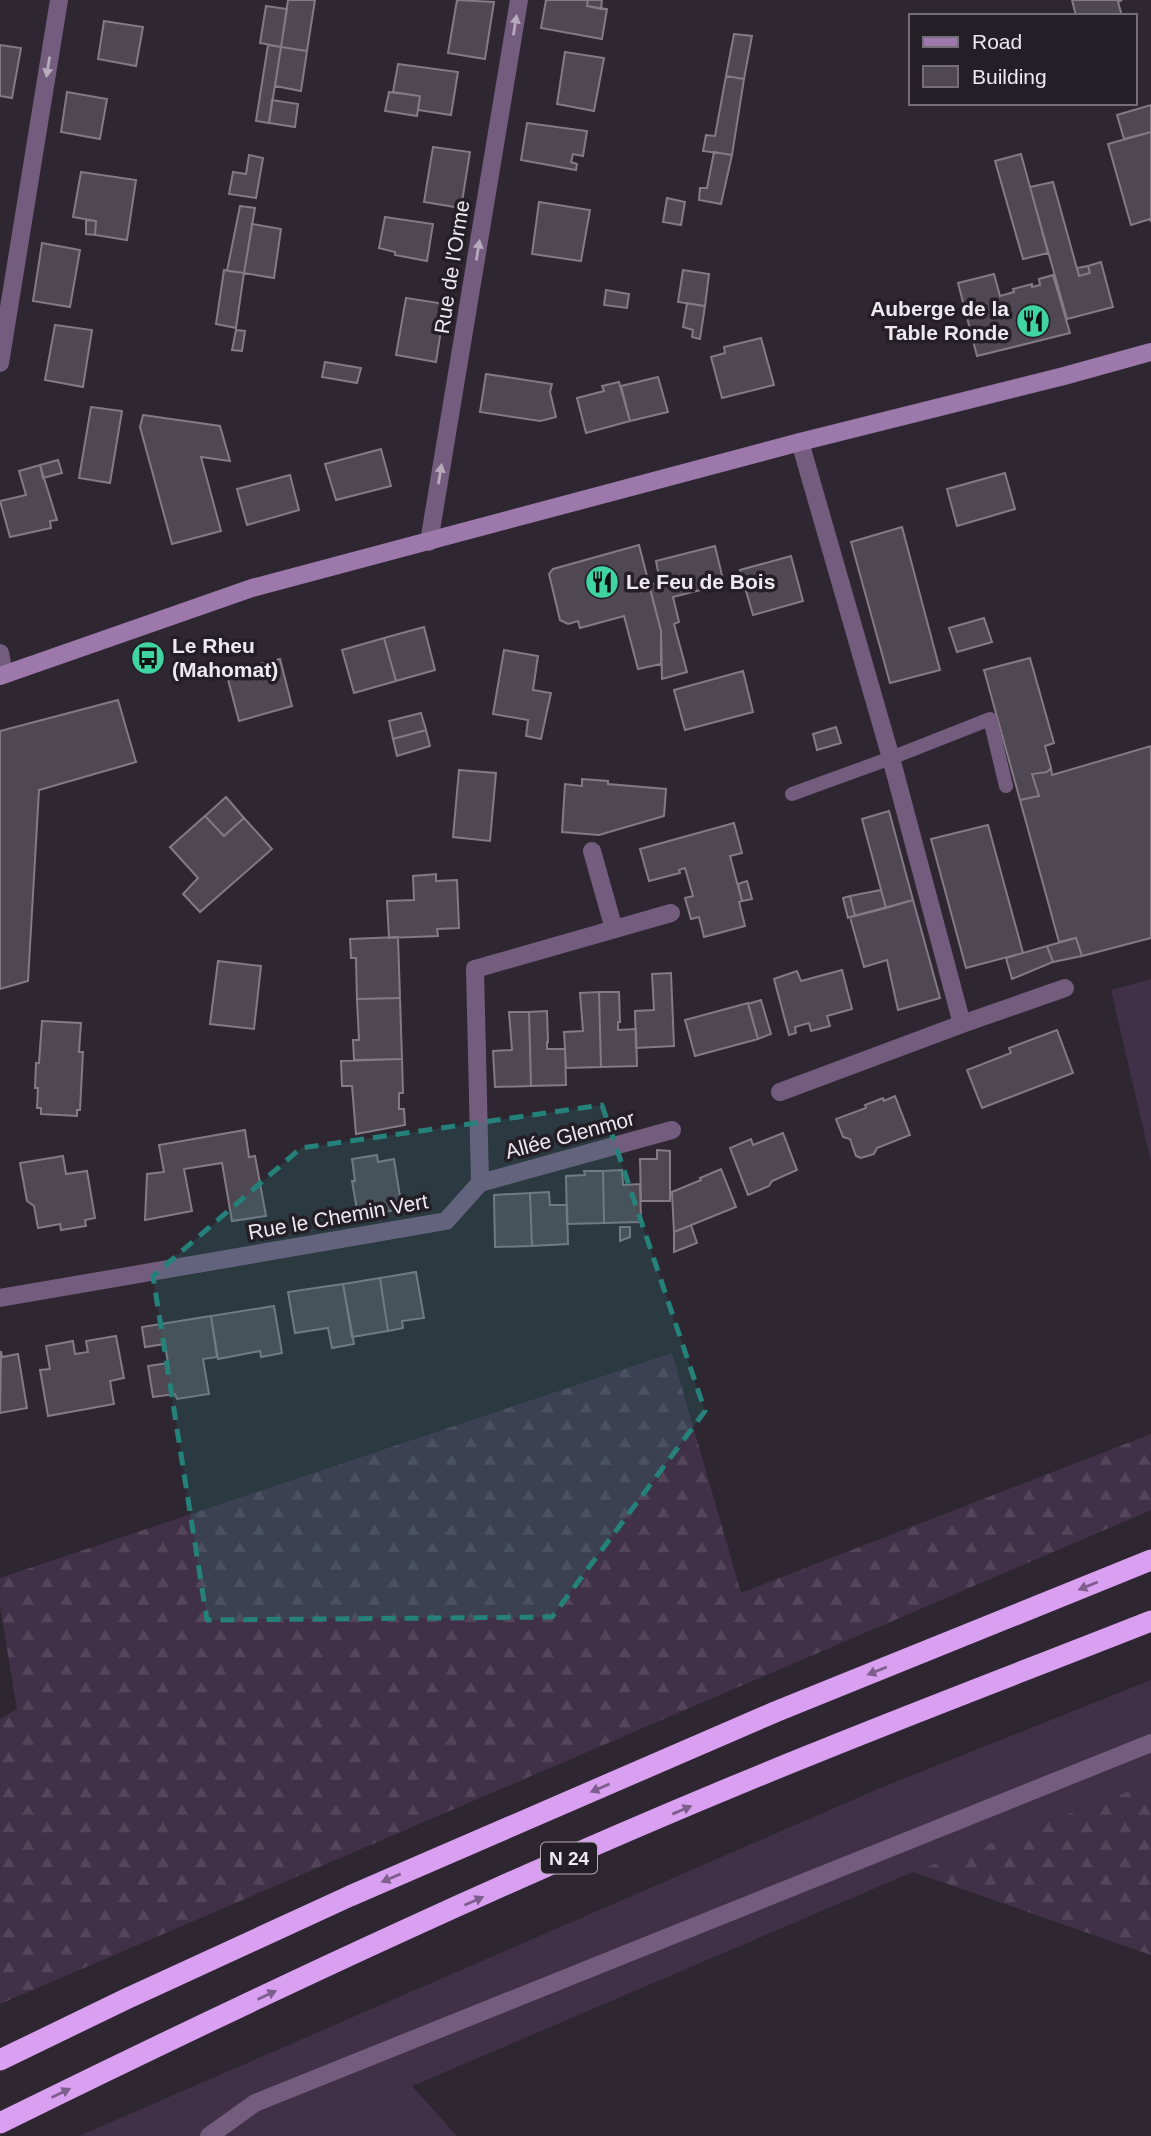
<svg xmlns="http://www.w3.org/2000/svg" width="1151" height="2136" font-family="Arial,sans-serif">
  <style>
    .grass { fill: #413148 }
    .forest { fill: url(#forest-firs) }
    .building { fill: #4f4852; stroke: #837a86; stroke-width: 2 }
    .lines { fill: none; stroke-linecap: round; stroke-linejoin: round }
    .lane { stroke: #735c7d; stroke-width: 14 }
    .street { stroke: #735c7d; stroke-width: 18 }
    .secondary { stroke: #9c78ab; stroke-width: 18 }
    .highway { stroke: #d99ff0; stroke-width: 21 }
    .oneway { fill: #b6aabc }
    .oneway2 { fill: #7e5e8c }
    .marked { fill: #25827b; fill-opacity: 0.2; stroke: #25827b; stroke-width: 5; stroke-dasharray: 14 9; stroke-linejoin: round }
    .labels { text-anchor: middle; stroke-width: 7; stroke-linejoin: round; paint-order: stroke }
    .shield { fill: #241e27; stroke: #b1acb3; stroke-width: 2 }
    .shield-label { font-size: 19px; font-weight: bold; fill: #ede9ef }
    .street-label { font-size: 21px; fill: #ede9ef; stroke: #241e27 }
    .poi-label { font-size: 21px; font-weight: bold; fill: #ede9ef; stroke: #241e27; text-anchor: start }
  </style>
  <defs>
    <pattern id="forest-firs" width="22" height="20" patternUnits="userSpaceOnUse" patternTransform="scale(1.75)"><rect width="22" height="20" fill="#413148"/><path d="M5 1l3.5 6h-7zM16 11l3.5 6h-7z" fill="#54455a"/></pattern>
  </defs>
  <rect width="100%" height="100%" fill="#2e2731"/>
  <path class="grass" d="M1151,979v183l-40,-172z
    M1151,1680v103l-238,89 -501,214 45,50h-378l799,-347z"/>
  <path class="forest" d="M672,1353l69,240 410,-159v76l-1151,494v-285l17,-10 -17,-103v-28z
    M1151,1783v172l-238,-83z"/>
  <path class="building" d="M288,0h27l-8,51 -26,-4z
    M457,0l37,2 -9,57 -37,-6z
    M546,0h42l-1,6 20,3 -5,30 -61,-11z
    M588,0h14l-1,9 -14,-3z
    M1072,0h50l-4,2 4,14h-46z
    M266,6l21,3 -6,38 -21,-4z
    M104,21l39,6 -7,39 -38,-7z
    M734,34l18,2 -8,43 -18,-3z
    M0,45l21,3 -9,50 -12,-2z
    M268,45l13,2 -12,76 -13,-2z
    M281,47l26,4 -6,40 -26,-5z
    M565,52l39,6 -10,53 -37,-7z
    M398,64l60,8 -7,43 -33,-5 2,-14 -27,-4z
    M726,76l18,3 -12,76 -29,-4 3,-16 9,1z
    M67,92l40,7 -7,40 -39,-7z
    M389,92l31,4 -3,20 -32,-5z
    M272,100l26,4 -3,23 -26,-4z
    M1151,105v27l-27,7 -7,-24z
    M527,123l60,8 -4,25 -10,-2 -2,8 6,2 -1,6 -55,-10z
    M1151,132v90l-1,-3 -19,6 -23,-81z
    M433,147l37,5 -9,56 -37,-6z
    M714,152l18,3 -11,49 -22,-4 1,-12h7z
    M1021,154l27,99 -25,6 -28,-98z
    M249,155l14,3 -7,40 -27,-4 4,-22 13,2z
    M81,172l55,8 -9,60 -32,-5 1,-14 -23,-4z
    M1053,182l26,94 11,-3 -2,-7 13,-4 12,45 -46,12 -37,-132z
    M667,198l18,4 -4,23 -18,-3z
    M539,202l51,8 -9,51 -49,-7z
    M240,206l15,2 -11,65 -17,-2z
    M385,217l48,7 -6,37 -32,-6v-3l-16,-4z
    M86,220l10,1 -1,14 -9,-1z
    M252,224l29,5 -7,49 -30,-5z
    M42,243l38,7 -10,57 -37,-6z
    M1088,266l2,7 -11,3 -2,-8z
    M224,270l20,3 -8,55 -20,-4z
    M683,270l26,4 -4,32 -27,-4z
    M994,274l6,22 14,-4 -1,-3 19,-5v3l8,-2 -1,-6 14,-4 17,58 -93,23 -19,-73z
    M606,290l23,4 -2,14 -23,-3z
    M406,298l39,6 -9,58 -40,-7z
    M687,303l18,3 -5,33 -8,-2 1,-7 -10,-3z
    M55,325l37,5 -9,57 -38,-7z
    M236,330l9,1 -3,20 -10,-1z
    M761,338l13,47 -52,13 -11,-41 14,-4 -1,-6z
    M325,362l36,6 -4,15 -35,-6z
    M486,374l66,10 -2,8 6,25 -16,4 -60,-9z
    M658,377l10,35 -38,9 -9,-35z
    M619,382l11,39 -44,12 -9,-35 27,-7 -2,-5z
    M91,407l31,4 -12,72 -31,-5z
    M143,415l77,11 10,35 -29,-4 20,74 -49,13 -32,-117z
    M381,449l10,37 -55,14 -11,-36z
    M58,460l4,13 -19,5 -3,-13z
    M40,465l17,55 -7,1 1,7 -41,9 -10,-36 26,-6 -7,-24z
    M1005,473l10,36 -58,17 -10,-37z
    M290,475l9,35 -52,15 -10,-36z
    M902,527l38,143 -50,13 -39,-141z
    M639,545l22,86v33l-23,5 -14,-53 -44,12 -2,-7 -10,3 -8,-4 -11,-46 4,-5z
    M715,546l9,38 -51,13 6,25 -5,2 13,48 -25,7 -1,-48 -12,-46 11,-3 -4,-21z
    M791,556l12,45 -50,14 -13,-45z
    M984,618l8,24 -35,10 -8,-24z
    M424,627l11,43 -39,11 -12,-43z
    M384,638l12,43 -42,12 -12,-43z
    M504,650l34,6 -5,34 18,3 -10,46 -15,-3 2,-16 -35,-6z
    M1030,658l24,85 -9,3 6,22 -4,4 -15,2 7,22 -19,4 -36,-130z
    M280,659l12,47 -53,15 -13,-49z
    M743,671l10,41 -68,18 -11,-40z
    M118,700l18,62 -97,28 -11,191 -28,8v-258z
    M421,713l5,17 -33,9 -4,-18z
    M836,727l5,16 -24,7 -4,-16z
    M426,730l4,16 -33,10 -4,-17z
    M1151,746v192l-69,18 -6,-18 -17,4 -39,-142 19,-4 -7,-22 15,-2 4,-4 1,7z
    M459,770l37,3 -6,68 -37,-4z
    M582,779l26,2v3l58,5 -2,27 -65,19 -37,-3 3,-48 17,2z
    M226,797l18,21 -20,18 -19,-20z
    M889,811l24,89 -27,8 -24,-89z
    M205,816l19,20 20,-18 28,31 -72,63 -17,-18 15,-16 -28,-31z
    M734,823l8,30 -12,3 12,45 -3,1 6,24 -41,11 -5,-20 -8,2 -6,-21 8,-2 -8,-28 -6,2 1,3 -31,8 -9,-32z
    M988,825l35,128 -57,15 -35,-129z
    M436,874v7l21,-1 2,48 -22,1 1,7 -49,2 -2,-37 27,-1 -1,-24z
    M747,881l5,18 -10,2 -4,-17z
    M881,890l5,18 -31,8 -5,-20z
    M850,896l5,20 -7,2 -5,-20z
    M913,900l27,98 -42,12 -11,-50 -23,7 -14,-50z
    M398,937l2,61 -43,1 -1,-41h-5l-1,-19z
    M1076,938l6,18 -29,6 -6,-16z
    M1047,946l6,16 -41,17 -6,-21z
    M218,961l43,5 -7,63 -44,-5z
    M842,970l10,39 -25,7 3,10 -19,5 -2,-8 -14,4 1,6 -7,2 -15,-56 23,-8 4,10z
    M671,973l3,73 -38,2 -1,-37 19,-1 -2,-36z
    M599,992l2,75 -35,1 -2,-36 19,-1 -3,-38z
    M599,992h20l1,30h-2v8l18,-1 1,37 -36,1z
    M400,998l2,61 -48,1 -1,-20h6l-2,-41z
    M761,1000l10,34 -13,5 -10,-35z
    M748,1003l10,36 -63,17 -10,-36z
    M547,1011l1,31h-1v7h18l1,36 -35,1 -2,-74z
    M509,1012h20l2,74 -36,1 -2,-36 19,-1z
    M42,1021l39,2 -2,29h4l-3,58h-3v6l-36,-2v-6h-4l1,-20h-3l1,-25h3z
    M1057,1030l16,43 -91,35 -15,-38 44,-17 -2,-5z
    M402,1059l1,34h-4v16h5l1,16 -49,9 -4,-48h-10l-1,-25z
    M895,1096l15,39 -33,13 -3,6 -13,4 -5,-2 -6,-17 -7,-2 -7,-18 30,-11 -1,-3 18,-7 1,3z
    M245,1130l4,27 6,-1 11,60 -34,5 -10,-58 -38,6 8,42 -47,9 2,-46 17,-2 -5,-27z
    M783,1133l14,37 -25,11 -3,5 -21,9 -18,-47 21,-9 2,6z
    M657,1150l13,1v50h-29l-1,-42h17z
    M377,1155l1,7 16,-3 8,50 -44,7 -6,-35h3l-3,-22z
    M63,1156l3,18 21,-3 8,47 -10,2 1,6 -25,4 -1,-6 -22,4 -4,-22 -7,-5 -7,-38z
    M721,1169l15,38 -62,25 -2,-40 29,-12 -1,-2z
    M622,1170l1,15 17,-1 1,38 -37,1 -1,-52z
    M584,1171h19l1,52 -37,1 -1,-48 19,-1z
    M549,1192l1,13h17l1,39 -36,2 -2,-53z
    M530,1193l2,53 -37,1 -1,-52z
    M691,1225l6,18 -23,9v-20z
    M620,1227h10v10l-10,4z
    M416,1272l8,46 -22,3 1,7 -15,3 -8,-53z
    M380,1278l8,53 -36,6 -9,-53z
    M343,1284l11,60 -22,4 -4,-20 -33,5 -7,-41z
    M274,1306l8,47 -21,4 -1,-6 -42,8 -7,-43z
    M211,1316l6,41 -14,2 6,35 -32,5 -2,-5 -22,3 -5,-31 20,-3 -3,-19 -20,3 -3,-20z
    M116,1336l8,42 -14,3 4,23 -66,12 -8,-46 10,-1 -4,-23 27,-5 2,13 13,-2 -2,-11z
    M1,1351l1,6 16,-3 9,54 -27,5z"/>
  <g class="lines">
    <path class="lane" d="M792,794l99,-36 99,-39 16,67"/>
    <path class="street" d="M0,363l59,-363
      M429,542l90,-542
      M0,653l4,21
      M592,851l22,78
      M962,1024l103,-36
      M780,1092l182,-68 -71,-266 -91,-316
      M480,1183l192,-53
      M0,1298l446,-77 34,-38 -5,-214 196,-56
      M209,2136l46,-33 896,-360"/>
    <path class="secondary" d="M0,676l252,-88 548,-146 264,-66 87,-24"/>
    <path class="highway" d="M0,2060l126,-61 224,-103 425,-184 376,-152
      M0,2123c266,-131 535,-257 810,-368 113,-46 227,-89 341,-134"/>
  </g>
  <defs><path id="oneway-solid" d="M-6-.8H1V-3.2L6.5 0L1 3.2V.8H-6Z" transform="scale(1.75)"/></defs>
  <g class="oneway">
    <use href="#oneway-solid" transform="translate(515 25) rotate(-81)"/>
    <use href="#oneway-solid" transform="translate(48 67) rotate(99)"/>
    <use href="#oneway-solid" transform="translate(478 250) rotate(-81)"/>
    <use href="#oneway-solid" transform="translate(440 474) rotate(-81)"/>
  </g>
  <g class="oneway2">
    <use href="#oneway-solid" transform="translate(1088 1586) rotate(158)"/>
    <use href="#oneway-solid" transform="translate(877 1671) rotate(158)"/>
    <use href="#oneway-solid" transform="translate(600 1788) rotate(157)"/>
    <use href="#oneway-solid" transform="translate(682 1810) rotate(-23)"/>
    <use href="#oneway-solid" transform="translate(391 1878) rotate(157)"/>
    <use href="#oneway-solid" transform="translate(474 1901) rotate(-24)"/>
    <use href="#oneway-solid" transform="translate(267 1995) rotate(-25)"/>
    <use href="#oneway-solid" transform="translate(61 2093) rotate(-26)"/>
  </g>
  <path class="marked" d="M602,1105l103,306 -153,206 -345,3 -54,-344 148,-128z"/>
  <defs>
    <g id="restaurant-disc" transform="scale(1.75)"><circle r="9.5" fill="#3fd4a2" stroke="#241e27"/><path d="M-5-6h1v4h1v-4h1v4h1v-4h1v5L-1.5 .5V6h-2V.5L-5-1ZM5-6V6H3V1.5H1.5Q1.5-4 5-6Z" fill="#111"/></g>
    <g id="bus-disc" transform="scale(1.75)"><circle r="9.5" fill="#3fd4a2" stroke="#241e27"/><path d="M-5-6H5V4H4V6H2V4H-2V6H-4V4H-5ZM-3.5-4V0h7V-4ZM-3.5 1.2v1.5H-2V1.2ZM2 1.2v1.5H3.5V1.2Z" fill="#111"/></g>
  </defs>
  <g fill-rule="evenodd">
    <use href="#restaurant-disc" x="1033" y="321"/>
    <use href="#restaurant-disc" x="602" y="582"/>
    <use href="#bus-disc" x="148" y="658"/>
  </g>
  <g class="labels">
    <rect class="shield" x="541" y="1842.5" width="56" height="31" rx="5"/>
    <g class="shield-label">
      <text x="569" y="1865">N 24</text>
    </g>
    <g class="street-label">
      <text transform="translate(452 267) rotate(-81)" y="7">Rue de l'Orme</text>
      <text transform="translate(570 1135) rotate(-15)" y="7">Allée Glenmor</text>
      <text transform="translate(338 1217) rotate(-10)" y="7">Rue le Chemin Vert</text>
    </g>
    <g class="poi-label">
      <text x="1009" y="316" text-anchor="end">Auberge de la<tspan x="1009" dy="24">Table Ronde</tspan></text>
      <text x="626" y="589">Le Feu de Bois</text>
      <text x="172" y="653">Le Rheu<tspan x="172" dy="24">(Mahomat)</tspan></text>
    </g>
  </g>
  <rect x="909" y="14" width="228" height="91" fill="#241e27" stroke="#746f77" stroke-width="2"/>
  <rect x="923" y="37" width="35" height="10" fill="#9c78ab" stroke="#746f77" stroke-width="2"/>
  <text x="972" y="49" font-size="21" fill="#ede9ef">Road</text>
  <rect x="923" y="66" width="35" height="21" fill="#4f4852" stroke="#746f77" stroke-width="2"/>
  <text x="972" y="84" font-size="21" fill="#ede9ef">Building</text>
</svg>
